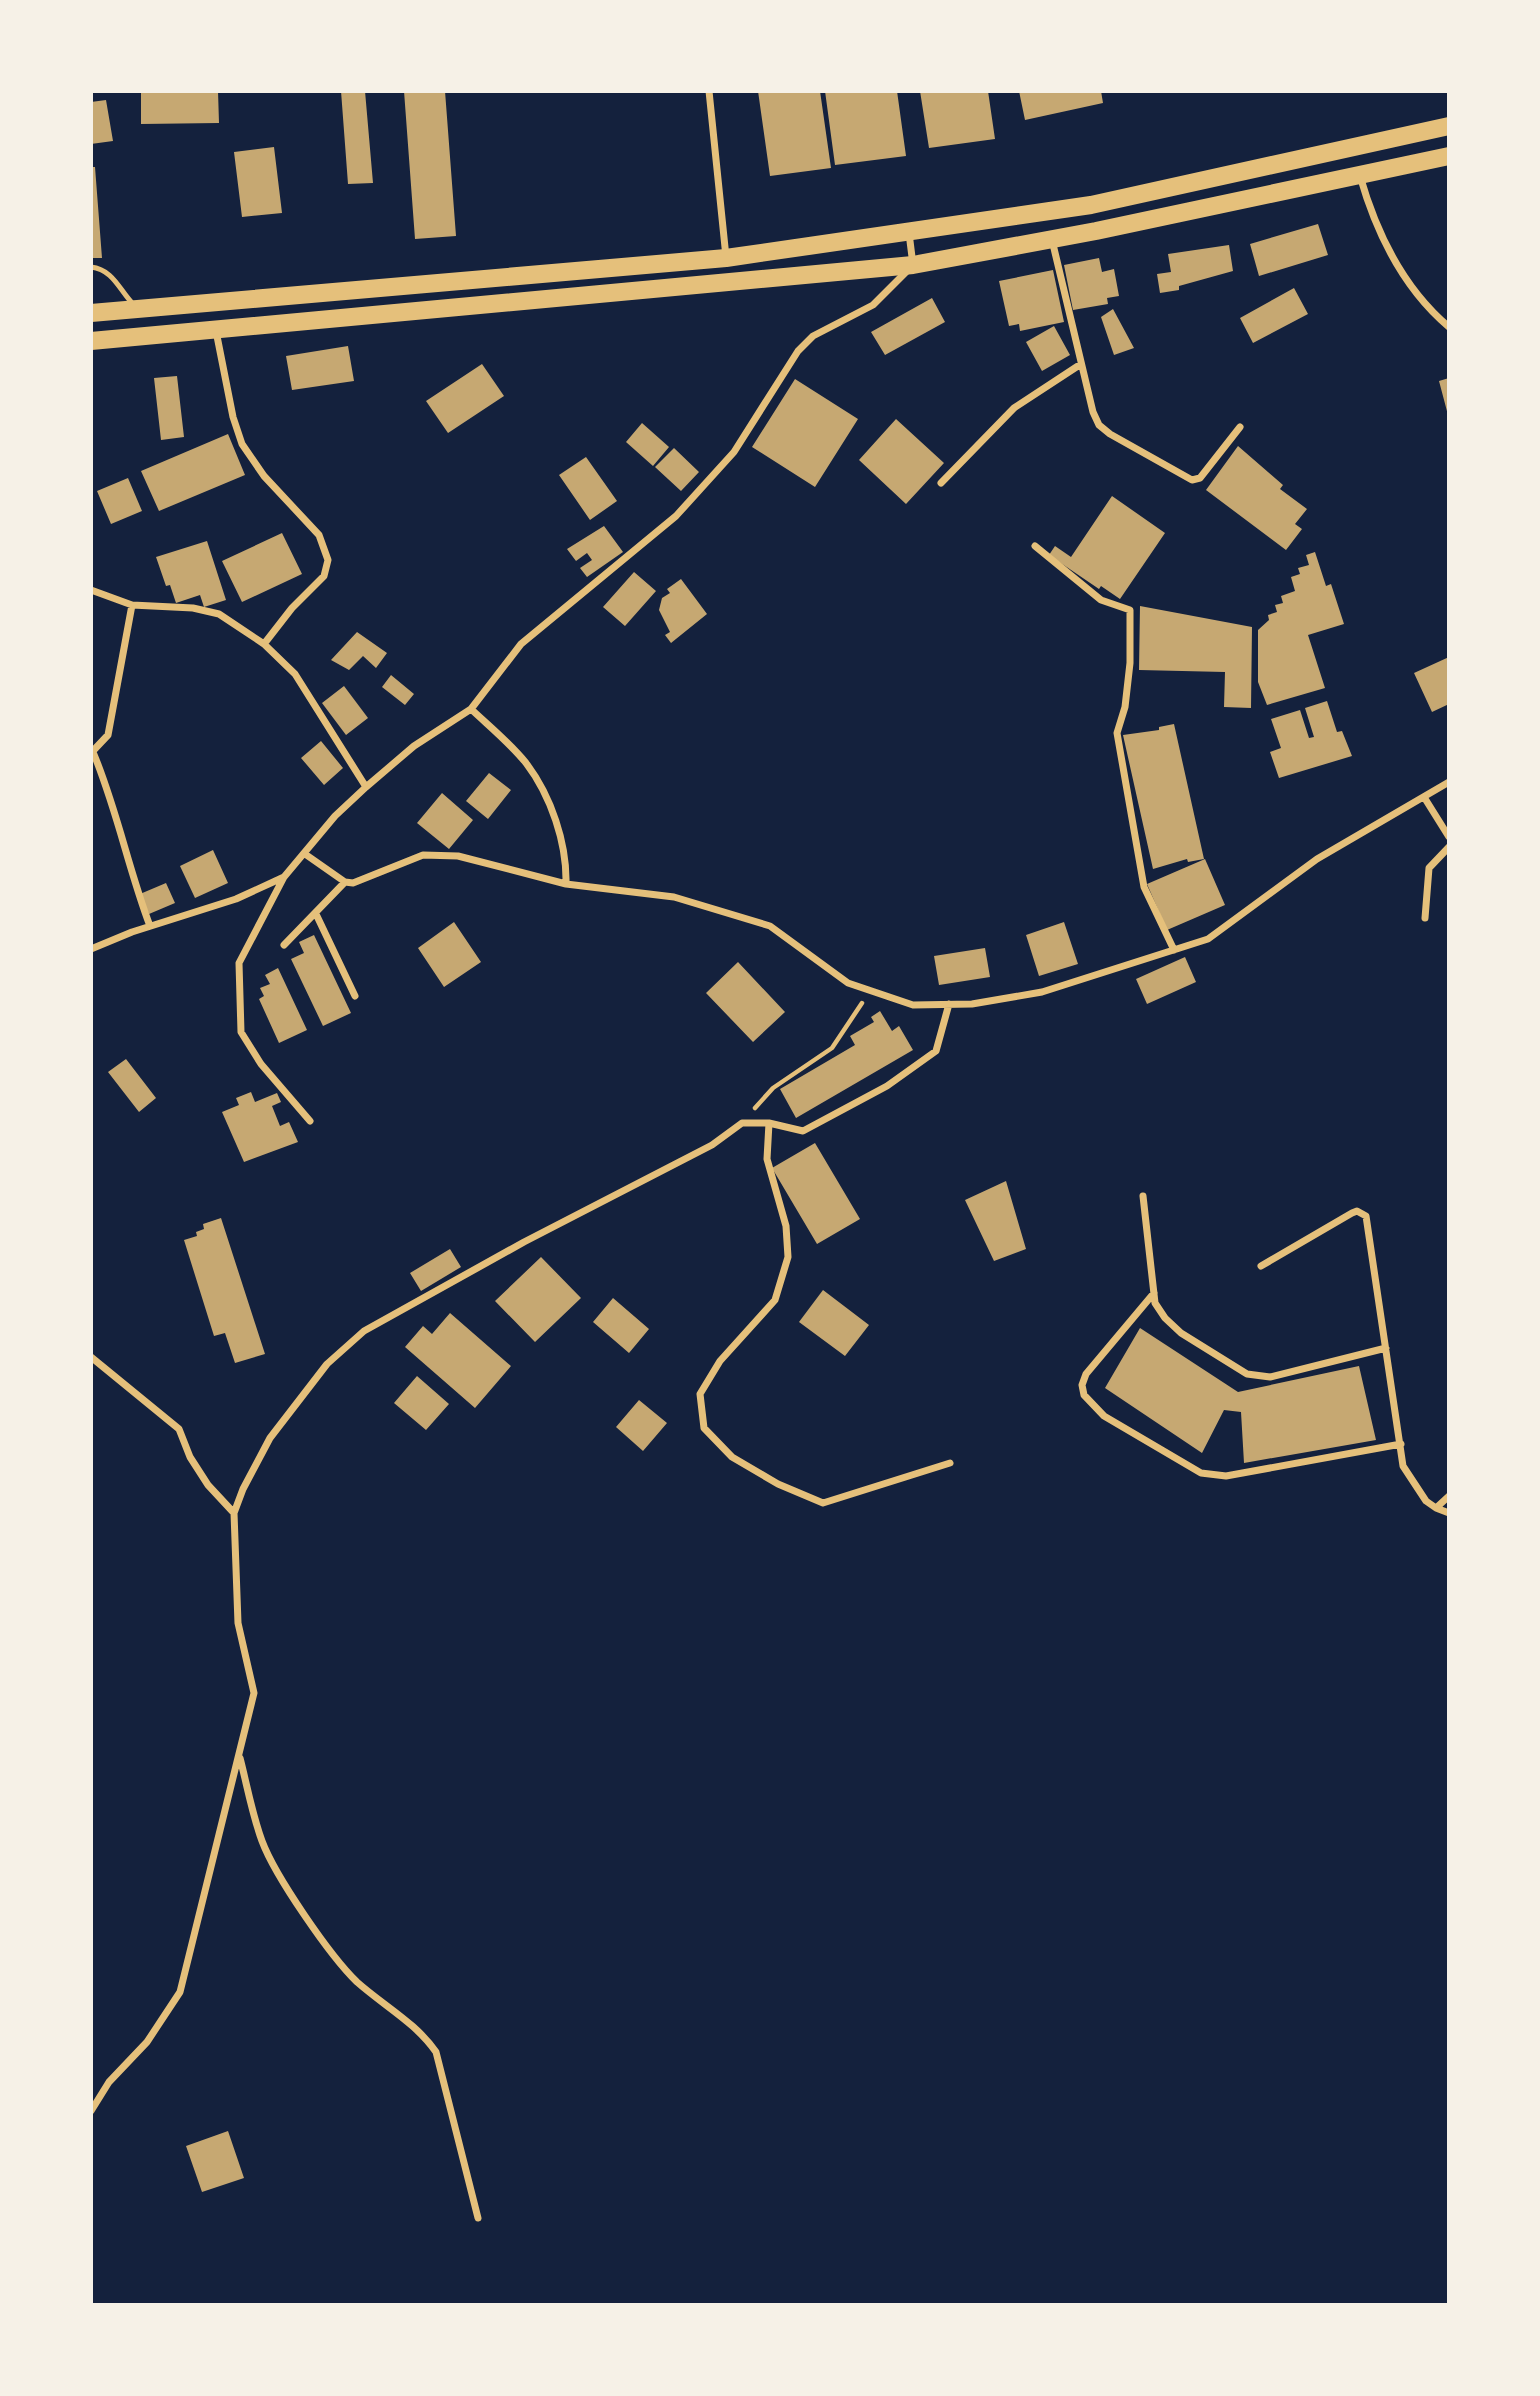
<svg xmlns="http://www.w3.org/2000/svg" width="1540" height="2396" font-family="Karla,sans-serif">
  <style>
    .building { fill: #c6a872 }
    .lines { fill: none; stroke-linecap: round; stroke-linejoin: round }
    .path { stroke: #e5c07b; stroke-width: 4.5 }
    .service { stroke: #e5c07b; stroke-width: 5 }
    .minor { stroke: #e5c07b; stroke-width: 7 }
    .primary { stroke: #e5c07b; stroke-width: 18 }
  </style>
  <rect width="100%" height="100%" fill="#14213d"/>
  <path class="building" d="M141,91h77l1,32 -78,1z
    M341,91h24l8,92 -25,1z
    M404,91h41l11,145 -41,3z
    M758,91h62l11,77 -61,8z
    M825,91h72l9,65 -71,9z
    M920,91h68l7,48 -66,9z
    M1019,91h82l2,12 -78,17z
    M106,100l7,41 -22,3v-42z
    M274,147l8,66 -40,4 -8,-65z
    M91,167h4l7,91h-11z
    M1318,224l10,31 -69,21 -9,-32z
    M1229,245l4,26 -54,15v4l-19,3 -3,-19 14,-2 -3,-18z
    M1099,258l3,14 12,-3 5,27 -12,2 1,6 -35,6 -9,-45z
    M1053,270l11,52 -44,9 -1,-7 -10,2 -10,-45z
    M1294,288l14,26 -55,29 -13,-25z
    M932,298l13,24 -60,33 -14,-23z
    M1113,309l21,39 -20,7 -13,-38z
    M1054,326l16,29 -28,16 -16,-29z
    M348,346l6,35 -62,9 -6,-34z
    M482,364l22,32 -56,37 -22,-32z
    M177,376l7,61 -23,3 -7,-62z
    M1449,378v37h-1l-9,-34z
    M795,379l63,40 -43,68 -63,-40z
    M896,419l48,44 -38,41 -47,-44z
    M642,423l27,24 -16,19 -27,-24z
    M228,434l17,41 -86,36 -18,-40z
    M1238,446l45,39 -3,4 27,20 -12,15 7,5 -16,21 -80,-60z
    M674,448l25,24 -18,19 -26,-24z
    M586,457l31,44 -27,19 -31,-45z
    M128,478l14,33 -31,13 -14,-33z
    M1112,496l53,37 -45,66 -19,-13 -2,3 -50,-34 6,-9 16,11z
    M604,526l19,26 -36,25 -7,-9 12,-8 -5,-7 -11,8 -9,-12z
    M282,533l20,41 -60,28 -20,-41z
    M207,541l19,59 -22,7 -4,-12 -24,8 -6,-18 -4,1 -10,-29z
    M1315,552l11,34 5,-2 13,40 -36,11 17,53 -58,17 -9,-23v-52l11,-10 -1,-5 9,-3 -2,-7 8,-2 -2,-7 14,-5 -4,-14 9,-3 -2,-6 11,-3 -3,-10z
    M634,572l22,19 -31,35 -22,-19z
    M681,579l26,35 -36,29 -6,-8 5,-3 -11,-22 3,-12 8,-5 -3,-4z
    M1140,606l112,21 -1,81 -27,-1 1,-35 -86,-2z
    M357,632l30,21 -11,15 -13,-12 -14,14 -18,-10z
    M1449,657v47l-17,8 -18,-39z
    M391,675l23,19 -9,11 -23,-18z
    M344,686l24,32 -22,17 -24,-32z
    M1327,701l10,31 5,-1 10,25 -73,22 -9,-26 11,-4 -10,-29 29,-9 9,28 5,-1 -9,-29z
    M1174,724l30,135 -16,3 -1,-3 -34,10 -30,-134 36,-5v-3z
    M321,741l22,27 -19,17 -23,-27z
    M489,773l22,17 -23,29 -22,-18z
    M442,793l31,27 -24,29 -32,-26z
    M213,850l15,33 -33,15 -15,-32z
    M1205,859l20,46 -58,25 -20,-46z
    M166,883l9,20 -26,11 -9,-20z
    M454,922l27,40 -37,25 -26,-39z
    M1064,922l14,42 -39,12 -13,-41z
    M314,935l37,78 -28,13 -32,-67 13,-6 -5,-11z
    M985,948l5,29 -51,8 -5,-29z
    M1185,957l11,25 -49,22 -11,-25z
    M738,962l47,50 -32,30 -47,-49z
    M278,968l29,62 -28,13 -20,-44 5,-3 -4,-8 10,-4 -5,-9z
    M880,1011l12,20 7,-5 14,24 -117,68 -16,-29 75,-44 -5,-9 24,-14 -3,-5z
    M126,1059l30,39 -17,14 -31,-40z
    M251,1092l4,10 22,-9 4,9 -9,4 8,20 9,-4 9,20 -54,20 -22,-50 17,-7 -3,-7z
    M815,1143l45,76 -43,25 -45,-76z
    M1006,1181l20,68 -32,12 -29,-61z
    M221,1218l44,136 -30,9 -10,-30 -11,3 -30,-96 13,-4 -1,-4 8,-3 -1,-5z
    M450,1249l11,18 -40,24 -11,-18z
    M541,1257l40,41 -46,44 -40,-41z
    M823,1290l46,35 -24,31 -46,-34z
    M613,1298l36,31 -20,24 -36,-31z
    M450,1313l61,53 -36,42 -70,-61 18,-21 9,8z
    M1140,1328l98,64 121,-26 17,74 -132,23 -3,-51 -17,-2 -22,43 -97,-65z
    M417,1376l32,28 -23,26 -32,-27z
    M639,1400l28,23 -24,28 -27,-24z
    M228,2131l16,47 -42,14 -16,-46z"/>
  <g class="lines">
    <path class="path" d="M755,1108l18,-20 59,-40 30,-45"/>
    <path class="service" d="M91,267c23,3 28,23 43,38"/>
    <path class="minor" d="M709,91l17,166
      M1360,176c16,56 44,113 89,151
      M1052,240l41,172 6,13 11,9 82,46 8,-2 40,-51
      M941,483l73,-75 67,-44
      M1035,546l66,54 29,10v53l-5,44 -8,26 27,154 30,63
      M91,590l41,15 61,3 26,6 45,30 28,-36 32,-32 4,-16 -9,-25 -55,-59 -22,-32 -9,-27 -17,-86
      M264,644l31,30 71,113
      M471,709c18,17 39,34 55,54 25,33 41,80 40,121
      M93,752c24,57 35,116 57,174
      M91,753l17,-18 24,-130
      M1424,797l25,40
      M305,854l40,28 8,1 70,-28 35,1 108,28 108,13 96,29 78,57 65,22 59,-1 70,-12 166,-53 109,-80 132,-77
      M284,877l-45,86 2,69 20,32 49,57
      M316,914l39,82
      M1425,918l4,-50 20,-21
      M284,945l61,-63
      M91,949l41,-17 104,-33 48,-22 51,-61 31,-29 48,-41 57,-37 50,-65 155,-128 58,-64 64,-101 15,-15 60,-31 40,-40 -4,-32
      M769,1123l-2,36 19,67 2,31 -13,43 -55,61 -20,33 4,34 28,29 46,27 45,19 127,-40
      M1143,1196l12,107 10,15 16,15 66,41 23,3 116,-29
      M1261,1266l91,-53 5,-2 9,5 37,250 23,35 10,7
      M1154,1293l-68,81 -4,11 2,10 20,21 97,57 25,3 175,-32
      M91,1357l88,72 11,28 18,28 26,28
      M1449,1496l-13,12 13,5
      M240,1758c7,27 12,56 22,83 13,35 68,115 95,141 27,24 59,41 79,70l42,166
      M91,2111l18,-29 38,-40 33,-50 74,-299 -16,-70 -4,-110 9,-24 27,-51 57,-74 37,-33 160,-89 188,-97 30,-22h27l34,8 84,-45 49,-35 13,-47"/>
    <path class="primary" d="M91,313l635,-55 365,-53 358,-79
      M91,341l822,-76 183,-34 353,-75"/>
  </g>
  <rect width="1540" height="2396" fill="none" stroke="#f6f1e7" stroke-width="186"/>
</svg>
